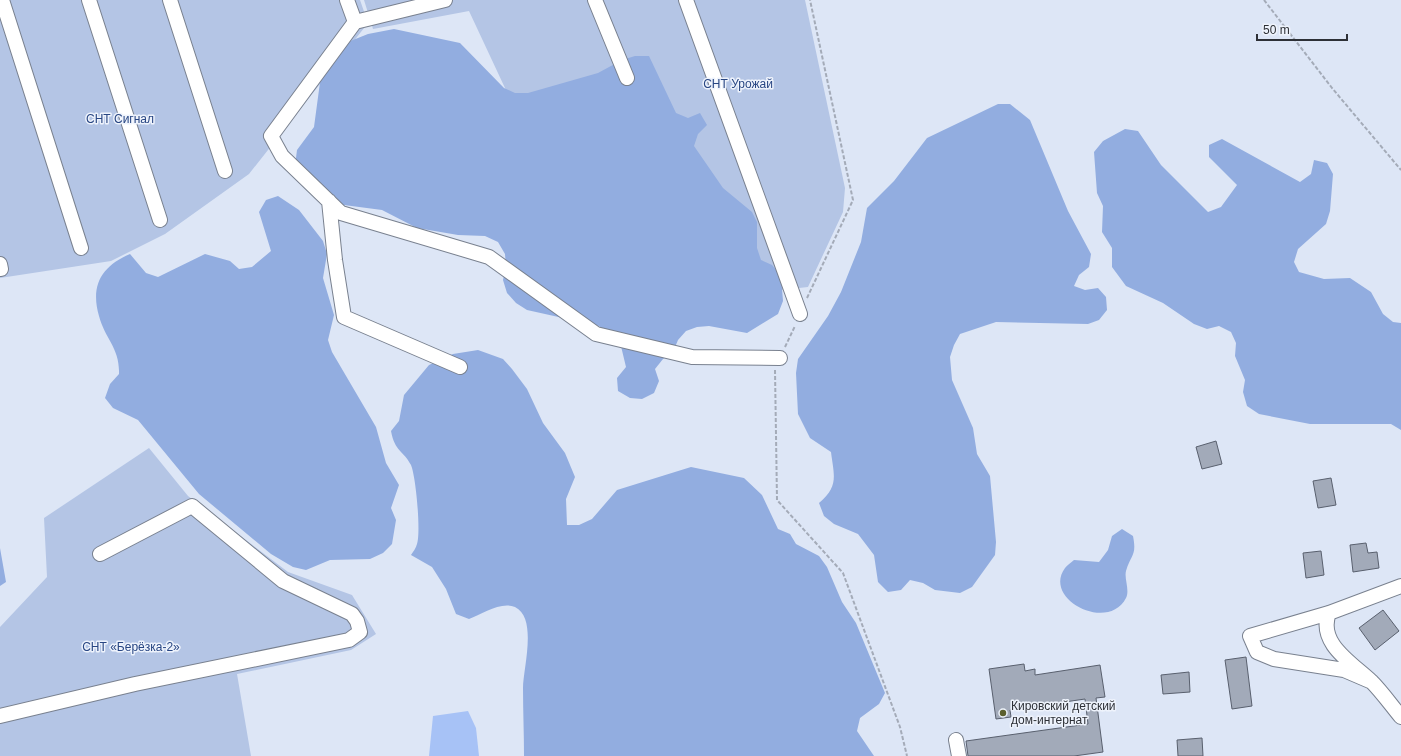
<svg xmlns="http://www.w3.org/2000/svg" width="1401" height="756" font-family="Helvetica,sans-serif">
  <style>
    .green { fill: #b4c5e5 }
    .forest { fill: #92ade0 }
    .water { fill: #a7c2f6 }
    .building { fill: #a2aab9; stroke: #59606e }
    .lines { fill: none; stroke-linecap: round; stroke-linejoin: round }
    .minor-casing { stroke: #79818f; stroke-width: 16 }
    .path { stroke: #a4abb8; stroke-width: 2; stroke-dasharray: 4 2; stroke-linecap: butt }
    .minor { stroke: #fff; stroke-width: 14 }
    .poi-dot { fill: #5b5f2d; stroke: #eef3fc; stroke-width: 1.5 }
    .labels { text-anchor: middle; stroke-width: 3; stroke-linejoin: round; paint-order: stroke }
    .park-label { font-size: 12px; fill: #284683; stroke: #eef3fc }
    .poi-label { font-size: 12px; fill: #2d3036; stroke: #eef3fc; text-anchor: start }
  </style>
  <rect width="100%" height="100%" fill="#dde6f6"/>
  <path class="green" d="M0,0h360l8,23 -119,151 -84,60 -54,27 -111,17z
    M364,0h441l40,188 -2,24 -35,75 -36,4 -260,-188 -43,-92 -96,18z
    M149,448l39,48 100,76 64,23 24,39 -25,16 -114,24 14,82h-251v-129l47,-50 -3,-59z"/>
  <path class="forest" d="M394,29l66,14 44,45 11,5h13l70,-20 24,-13 13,-4h14l27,57 12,5 12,-5 7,12 -9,9 -4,12 29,42 29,24 5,10v26l4,12 11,5 9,11 2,25 -5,13 -31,19 -38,-7 -12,1 -11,4 -8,9 -5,12 -10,7 -8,10 4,12 -5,12 -12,6 -12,-1 -12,-7 -1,-13 9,-11 -6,-25 -21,-16 -72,-16 -11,-7 -9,-10 -4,-13 3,-13 -1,-13 -7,-12 -13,-6 -27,-1 -41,-7 -35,-18 -38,-5 -25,-7 -24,-32 2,-16 17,-23 9,-67 20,-16 25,-10z
    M998,104h12l20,16 38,91 23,43 -2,13 -10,8 -5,11 11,4 13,-2 8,9 1,13 -8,10 -11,4 -92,-2 -36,12 -6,11 -4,12 2,23 21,48 4,26 13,22 6,66 -1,13 -23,32 -12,6 -25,-3 -12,-7 -13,-3 -9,10 -13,2 -10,-10 -4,-27 -16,-21 -24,-10 -10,-8 -5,-13c20,-17 15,-27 12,-51l-21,-14 -12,-24 -2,-41 2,-14 30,-43 13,-24 20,-50 6,-34 27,-27 33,-43z
    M1125,129l13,2 23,34 47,47 13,-5 16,-22 -28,-28v-12l13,-6 78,43 11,-8 3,-14 13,3 6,11 -3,37 -4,13 -28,25 -4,13 5,10 25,7 26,-1 21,14 12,22 10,8 8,1v107l-10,-6h-81l-51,-10 -12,-8 -4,-14 2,-12 -10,-24 1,-13 -5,-11 -12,-6 -12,3 -13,-5 -31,-21 -37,-17 -14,-19v-19l-10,-16 1,-26 -6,-13 -3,-41 9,-11z
    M278,196l21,14 24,31 4,13 -4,24 11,37 -6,25 4,12 44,75 10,36 13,22 -8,23 5,12 -4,24 -9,9 -13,6 -40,1 -24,10 -13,-3 -22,-13 -72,-60 -61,-74 -25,-12 -8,-10 5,-14 9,-10c1,-26 -14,-35 -20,-58 -9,-31 3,-50 31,-62l16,19 12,4 47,-23 25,7 9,8 13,-2 19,-16 -12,-39 7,-12z
    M478,350l25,9 9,10 15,20 16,34 22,30 10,24 -9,22 1,26h12l13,-6 25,-29 74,-23 53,11 18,17 16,34 12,5 6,10 23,12 8,11 15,35 14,21 29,70 -6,11 -19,14 -3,13 17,25h-350c0,-22 -1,-45 -1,-68 0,-19 15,-70 -8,-81 -14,-6 -33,7 -46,12l-13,-5 -10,-25 -14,-22 -21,-12c2,-3 5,-7 6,-11 4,-12 -1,-67 -6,-79 -8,-15 -16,-13 -20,-34l8,-10 5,-26 25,-30 24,-11z
    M1122,529l11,7c4,20 -2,18 -7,35 -2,8 4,19 0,27 -18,35 -84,1 -61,-30 2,-3 6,-5 9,-8l25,2 9,-12 4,-14z
    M0,548l6,34 -6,4z"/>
  <path class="water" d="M468,711l8,17 3,28h-50l4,-40z"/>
  <path class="building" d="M1216,441l6,23 -20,5 -6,-22z
    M1331,478l5,27 -18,3 -5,-27z
    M1366,543l2,10 9,-1 2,16 -26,4 -3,-27z
    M1321,551l3,24 -18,3 -3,-25z
    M1383,610l16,21 -24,19 -16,-22z
    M1246,657l6,49 -20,3 -7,-49z
    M1024,664l1,7 10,-2v6l65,-10 5,32 -9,1 7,54 -29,4h-106l-2,-15 122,-17 -3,-25 -75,11 1,7 -15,2 -7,-50z
    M1189,672l1,20 -27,2 -2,-19z
    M1202,738l1,18h-25l-1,-16z"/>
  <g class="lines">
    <g class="minor-casing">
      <path id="minor" d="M2,0l79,248
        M89,0l71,220
        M170,0l55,171
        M347,0l8,22
        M445,0l-90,22 -84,114 11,20 59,57 148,44 107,77 96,23 88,1
        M595,0l32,78
        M686,0l114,314
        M329,201l6,59 9,57 116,50
        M0,264l1,5
        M1329,613c-12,30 23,50 42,68 11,11 20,24 30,36
        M1372,682l-28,-12 -70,-11 -17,-7 -7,-16 79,-23 72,-27
        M0,716l135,-32 214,-44 11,-8 -3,-11 -5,-7 -69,-33 -91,-75 -92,48
        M956,740l3,16"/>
    </g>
    <path class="path" d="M1264,0l68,88 69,82
      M807,298l46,-98 -43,-200
      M785,347l10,-21
      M775,370l2,130 66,73 57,154 7,29"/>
    <use href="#minor" class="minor"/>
  </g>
  <circle class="poi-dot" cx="1003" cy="713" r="4"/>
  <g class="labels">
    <g class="park-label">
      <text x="738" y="88">СНТ Урожай</text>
      <text x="120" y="123">СНТ Сигнал</text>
      <text x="131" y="651">СНТ «Берёзка-2»</text>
    </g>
    <g class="poi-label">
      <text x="1011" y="710">Кировский детский<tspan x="1011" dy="14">дом-интернат</tspan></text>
    </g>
  </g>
  <path d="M1257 34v6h90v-6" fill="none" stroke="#2d3036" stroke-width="2"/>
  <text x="1263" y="34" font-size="12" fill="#2d3036" stroke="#eef3fc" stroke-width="3" paint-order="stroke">50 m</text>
</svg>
